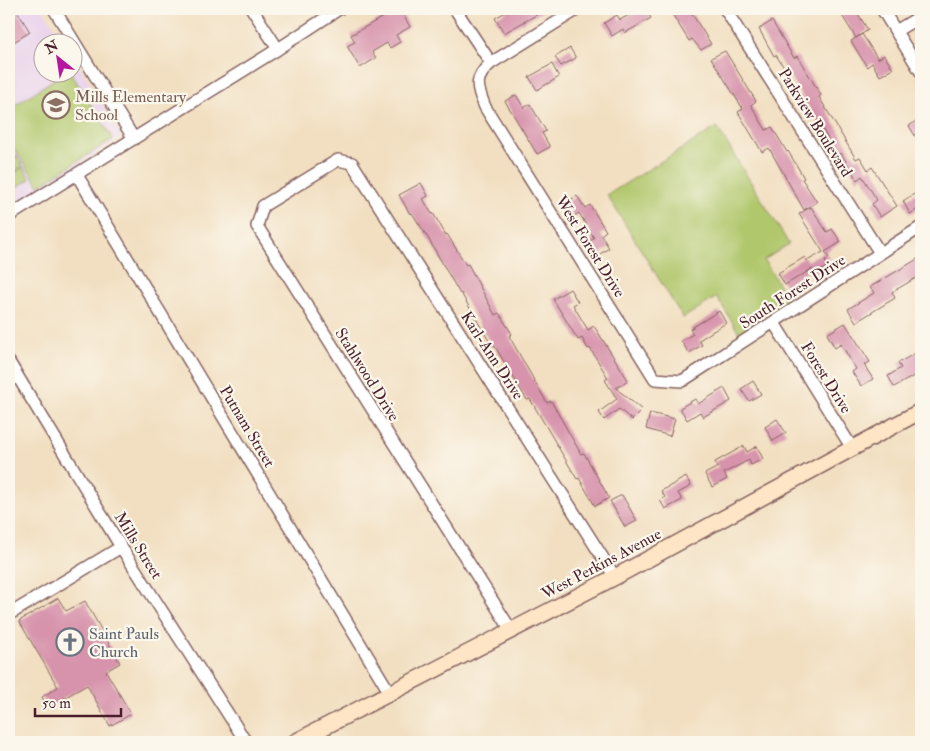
<svg xmlns="http://www.w3.org/2000/svg" width="930" height="751" font-family="'IM FELL Double Pica',serif">
  <style>
    .built { fill: #e9d2ed }
    .green { fill: #b0c76c; stroke: #7d734c }
    .building { fill: #d793ac }
    .lines { fill: none; stroke-linecap: round; stroke-linejoin: round }
    .street-casing { stroke: #856260; stroke-width: 14 }
    .secondary-casing { stroke: #856260; stroke-width: 18 }
    .street { stroke: #fff; stroke-width: 11 }
    .secondary { stroke: #fde5c5; stroke-width: 15 }
    .labels { text-anchor: middle; stroke-width: 4.5; stroke-linejoin: round; paint-order: stroke }
    .education-label { font-size: 16px; fill: #785e54; stroke: #fbf7ec; text-anchor: start }
    .street-label { font-size: 16px; fill: #4a1f2b; stroke: #fbf7ec }
    .worship-label { font-size: 16px; fill: #5b616d; stroke: #fbf7ec; text-anchor: start }
  </style>
  <rect width="100%" height="100%" fill="#fbf7ec"/>
  <filter id="ink" filterUnits="userSpaceOnUse"><feTurbulence type="fractalNoise" baseFrequency=".02" numOctaves="2"/><feDisplacementMap in="SourceGraphic" scale="10" xChannelSelector="R" yChannelSelector="G"/><feConvolveMatrix kernelMatrix="1 2 1 2 8 2 1 2 1" color-interpolation-filters="sRGB"/></filter>
  <filter id="wash" filterUnits="userSpaceOnUse"><feTurbulence type="fractalNoise" baseFrequency=".0096" numOctaves="4" result="noise"/><feDisplacementMap in="SourceGraphic" scale="20" xChannelSelector="R" yChannelSelector="G"/><feGaussianBlur stdDeviation="1.12" result="paint"/><feColorMatrix in="noise" values="0 0 0 0 0 0 0 0 0 0 0 0 0 0 0 0 0 1.4 0 .05"/><feComposite in="paint" operator="in"/></filter>
  <g filter="url(#wash)">
    <rect width="100%" height="100%" fill="#f2dfc1"/>
    <path class="built" d="M9,9h34l21,33h-22v30h30l1,-16 50,81 -114,72z"/>
    <path class="green" d="M65,72l6,1 42,66 -74,47 -30,-45v-32z
      M717,127l72,117 -25,16 25,41 -50,32 -22,-36 -34,21 -76,-123z
      M16,155l7,11 -14,9v-15z
      M24,167l6,12 -18,11 -3,-6v-8z"/>
    <g id="blocks">
      <path class="building" d="M9,9h7l14,23 -21,13z
        M397,9h3l10,18 -14,8 4,7 -10,6 -3,-5 -15,9 4,6 -16,10 -13,-22 8,-4 -4,-7z
        M511,9h36l-43,24 -9,-15z
        M639,9h7l5,9 -26,15 -2,-4 -11,7 -8,-13 13,-8 3,5z
        M669,9h20l22,35 -10,6 -9,-11 -3,2z
        M838,9h17l13,21 -12,8z
        M772,21l22,37 3,-2 24,39 -2,2 37,62 4,-2 8,13 4,-3 25,39 -17,11 -8,-13 5,-4 -15,-24 -5,4 -16,-27 -4,2 -21,-37 -40,-63 -2,1 -15,-27z
        M862,34l16,25 6,-4 9,14 -13,7 -8,-13 -5,4 -16,-26z
        M570,48l6,10 -15,8 -6,-9z
        M725,51l31,50 -5,4 15,25 6,-3 15,25 1,-1 16,27 -2,1 15,23 -13,8 -35,-62 -7,4 -24,-40 5,-3 -32,-51z
        M552,64l7,13 -22,13 -8,-13z
        M516,95l8,13 6,-4 16,27 -4,2 8,14 -13,7 -32,-53z
        M921,118v27l-12,-19z
        M421,183l7,13 -5,3 9,15 1,-1 13,22 1,-1 19,31 2,-1 27,51 4,-2 13,21 -3,2 38,67 4,-2 30,53 3,-1 25,45 -14,8 -16,-28 -2,1 -47,-80 -3,1 -33,-55 -2,1 -31,-53 -1,1 -32,-56 -16,-25 -2,1 -11,-19z
        M921,190v17l-11,7 -7,-13z
        M577,196l8,12 5,-3 16,26 -5,4 8,13 -12,8 -8,-14 5,-4 -15,-25 -6,4 -8,-14z
        M811,207l16,25 5,-3 9,13 -16,10 4,6 -4,3 3,5 -13,8 -3,-5 -27,16 -7,-12 27,-16 2,4 16,-9 -24,-38z
        M921,257v18l-29,17 3,6 -39,24 -8,-13 26,-16 -4,-6z
        M570,289l8,13 -5,3 15,25 6,-4 34,54 -12,8 26,22 -10,10 -13,-11 -15,11 -5,-8 18,-13 -12,-19 3,-2 -18,-30 -2,1 -6,-11 -4,2 -25,-41z
        M719,311l7,12 -27,17 3,5 -13,8 -8,-12 12,-7 -3,-5z
        M845,323l25,39 -6,3 9,14 -12,7 -9,-14 4,-3 -15,-25 -6,4 -8,-14z
        M921,350v22l-27,15 -6,-11 13,-8 -3,-5z
        M753,381l8,13 -12,7 -8,-12z
        M724,388l7,13 -28,16 -3,-5 -13,8 -7,-12 15,-9 3,5z
        M650,413l25,6 -5,17 -24,-7z
        M777,419l9,14 -13,8 -8,-14z
        M744,446l3,6 10,-6 6,13 -12,6 -2,-5 -25,13 3,6 -15,8 -7,-13 13,-7 -3,-5z
        M686,477l5,9 -13,7 4,7 -17,9 -5,-9 5,-3 -4,-6z
        M622,495l15,26 -12,6 -15,-26z
        M58,598l8,13 19,-10 35,62 -14,8 25,43 -21,12 -23,-41 -39,22 -6,-10 16,-10 -39,-66z"/>
    </g>
  </g>
  <g filter="url(#ink)">
    <use href="#blocks" fill-opacity="0" stroke="#856260" stroke-width="1"/>
    <g class="lines">
      <g class="street-casing">
        <path id="street" d="M54,9l80,130
          M252,9l26,40
          M455,9l36,54
          M578,9l-87,54c-18,16 -14,24 -6,44l170,272 27,2 239,-154
          M725,9l155,244
          M882,9l39,63
          M896,31l25,-15
          M77,175l313,518
          M9,216l269,-167 61,-40
          M774,323l78,125
          M9,362l112,185 125,195
          M13,612l108,-65
          M511,630l-254,-404 6,-20 75,-46 14,3 263,414"/>
      </g>
      <g class="secondary-casing">
        <path id="secondary" d="M295,742l320,-165 306,-166"/>
      </g>
      <use href="#street" class="street"/>
      <use href="#secondary" class="secondary"/>
    </g>
  </g>
  <defs>
    <g id="school-ring" transform="scale(1.4375)"><circle r="9.5" fill="#fbf7ec" stroke="#8d6e63" stroke-width="1.5"/><path d="M0-5L7-2L0 1L-7-2ZM-4 1L0 2.5L4 1V4Q0 6-4 4Z" fill="#8d6e63"/></g>
    <g id="church-ring" transform="scale(1.4375)"><circle r="9.5" fill="#fbf7ec" stroke="#6b7280" stroke-width="1.5"/><path d="M-1.2-6h2.4v3.5h3.3v2.4h-3.3V6h-2.4V-.1h-3.3v-2.4h3.3Z" fill="#6b7280"/></g>
  </defs>
  <g fill-rule="evenodd">
    <use href="#school-ring" x="56" y="105"/>
    <use href="#church-ring" x="70" y="642"/>
  </g>
  <g class="labels">
    <g class="education-label">
      <text x="75" y="102">Mills Elementary<tspan x="75" dy="18">School</tspan></text>
    </g>
    <g class="street-label">
      <text transform="translate(816 122) rotate(58)" y="6">Parkview Boulevard</text>
      <text transform="translate(591 246) rotate(58)" y="6">West Forest Drive</text>
      <text transform="translate(792 291) rotate(-33)" y="6">South Forest Drive</text>
      <text transform="translate(493 355) rotate(57)" y="6">Karl-Ann Drive</text>
      <text transform="translate(368 374) rotate(58)" y="6">Stahlwood Drive</text>
      <text transform="translate(827 377) rotate(58)" y="6">Forest Drive</text>
      <text transform="translate(248 426) rotate(59)" y="6">Putnam Street</text>
      <text transform="translate(139 545) rotate(58)" y="6">Mills Street</text>
      <text transform="translate(601 563) rotate(-28)" y="6">West Perkins Avenue</text>
    </g>
    <g class="worship-label">
      <text x="89" y="639">Saint Pauls<tspan x="89" dy="18">Church</tspan></text>
    </g>
  </g>
  <rect width="930" height="751" fill="none" stroke="#fbf7ec" stroke-width="30"/>
  <g transform="translate(58 58) rotate(330)"><circle r="24" fill="#fbf7ec" stroke="#b4a19f"/>
  <path d="M0-4L9 19L0 12L-9 19Z" fill="#b5179e"/>
  <text y="-8" font-size="14" font-weight="bold" text-anchor="middle" fill="#4a1f2b">N</text>
  </g>
  <path d="M35 708v8h86v-8" fill="none" stroke="#4a1f2b" stroke-width="2.5"/>
  <text x="42" y="708" font-size="15" fill="#4a1f2b" stroke="#fbf7ec" stroke-width="4" paint-order="stroke">50 m</text>
</svg>
